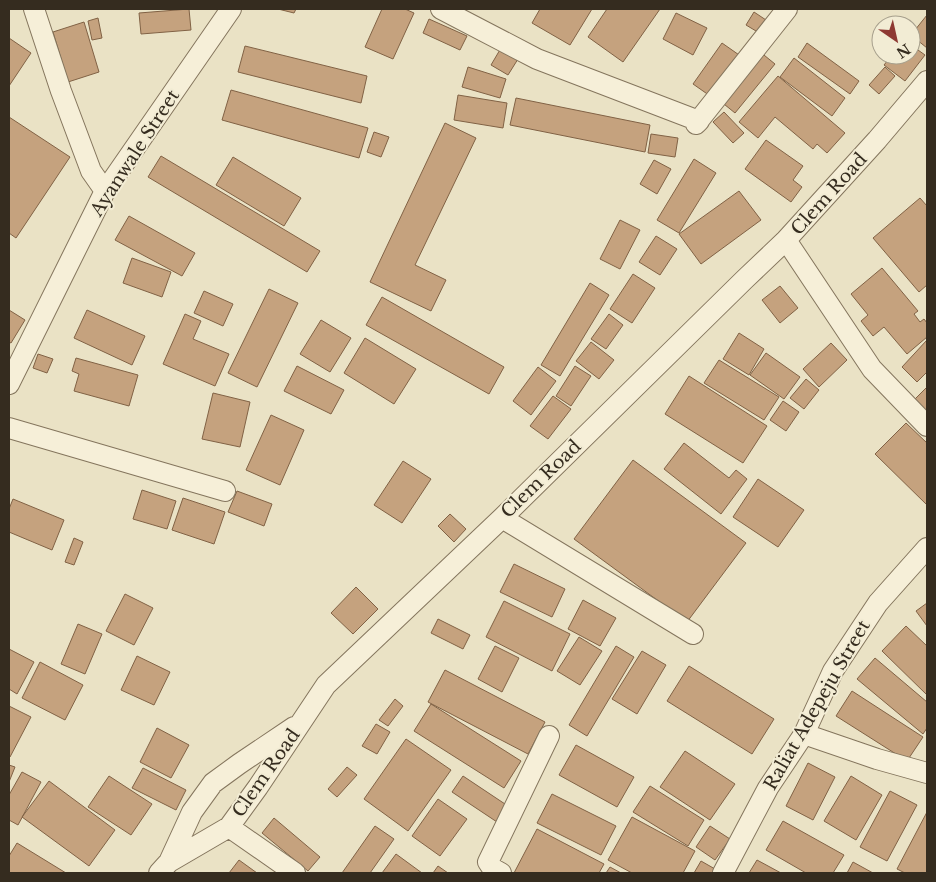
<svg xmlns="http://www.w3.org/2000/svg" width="936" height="882" font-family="'Libre Baskerville',serif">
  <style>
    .building { fill: #c5a27e; stroke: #816245 }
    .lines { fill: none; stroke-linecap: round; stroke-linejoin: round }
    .minor-casing { stroke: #84755d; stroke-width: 22 }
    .minor { stroke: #f6efd8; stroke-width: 20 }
    .labels { text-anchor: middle; stroke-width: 4; stroke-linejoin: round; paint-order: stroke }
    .street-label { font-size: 18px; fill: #352c1f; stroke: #f2ecd4 }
  </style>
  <rect width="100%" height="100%" fill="#eae2c5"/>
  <path class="building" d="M189,9l2,21 -50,4 -2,-21z
    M278,9h18l-2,4z
    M382,9h23l9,4 -21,46 -28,-12z
    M540,9h52l-22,36 -38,-22z
    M607,9h53l-37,53 -35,-25z
    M754,12l15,10 -8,12 -15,-9z
    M676,13l31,15 -14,27 -30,-16z
    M927,15v33l-16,-13z
    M98,18l4,20 -10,2 -4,-19z
    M429,19l38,17 -7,14 -37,-17z
    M84,22l15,50 -31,10 -15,-50z
    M9,38l22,15 -22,33z
    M722,43l20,14 -29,41 -20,-14z
    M807,43l52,38 -9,13 -52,-37z
    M911,45l14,10 -20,26 -21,-16 8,-10h19z
    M245,46l122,30 -6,27 -123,-31z
    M501,48l17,11 -10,16 -17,-10z
    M759,51l16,13 -40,49 -16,-13z
    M794,58l51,40 -13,18 -52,-39z
    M468,67l38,12 -6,19 -38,-11z
    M885,67l10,9 -16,18 -10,-9z
    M778,76l67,57 -18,20 -10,-9 -4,5 -38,-32 -17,21 -19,-16z
    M231,90l137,38 -9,30 -137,-38z
    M458,95l49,8 -4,25 -49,-8z
    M516,98l134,27 -5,27 -135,-27z
    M724,112l20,21 -11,10 -20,-21z
    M9,117l61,40 -54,81 -7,-5z
    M445,123l31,15 -61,127 31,15 -15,31 -61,-29z
    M374,132l15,5 -8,20 -14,-5z
    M651,134l27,4 -3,19 -27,-4z
    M766,140l37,26 -10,14 9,7 -11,15 -46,-33z
    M161,156l159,95 -13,21 -159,-95z
    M233,157l68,41 -17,28 -68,-41z
    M694,159l22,14 -37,60 -22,-13z
    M654,160l17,9 -14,25 -17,-10z
    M739,191l22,29 -60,44 -22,-30z
    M920,198l7,8v79l-8,7 -46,-54z
    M129,216l66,37 -13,23 -67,-36z
    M620,220l20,10 -20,39 -20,-10z
    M656,236l21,13 -17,26 -21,-13z
    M132,258l39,14 -9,25 -39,-14z
    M882,268l36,43 -4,3 6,8 4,-3 3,4v14l-20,17 -23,-27 -11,9 -12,-15 7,-6 -17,-21z
    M633,274l22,14 -23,35 -22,-14z
    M590,283l19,12 -49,81 -19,-11z
    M780,286l18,22 -18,15 -18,-23z
    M269,289l29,14 -41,84 -29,-14z
    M204,291l29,13 -10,22 -29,-13z
    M382,297l122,70 -15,27 -123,-69z
    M9,310l16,10 -14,23 -2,-1z
    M87,310l58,26 -13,29 -58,-27z
    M185,314l16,7 -8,18 36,15 -14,32 -52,-22z
    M609,314l14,11 -17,24 -15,-10z
    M321,320l30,18 -21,34 -30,-18z
    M739,333l25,16 -15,26 -26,-16z
    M365,338l51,31 -22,35 -50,-31z
    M927,340v32l-10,10 -15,-15z
    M591,342l23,18 -15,19 -23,-18z
    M831,343l16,17 -28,27 -16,-18z
    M766,353l34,24 -16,22 -34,-24z
    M38,354l15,5 -6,14 -14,-5z
    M76,358l62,17 -9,31 -55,-15 5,-17 -7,-3z
    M719,360l60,37 -15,23 -60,-37z
    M297,366l47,24 -13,24 -47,-23z
    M575,366l16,10 -20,30 -15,-10z
    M538,367l18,14 -25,34 -18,-14z
    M689,376l78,50 -24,37 -78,-49z
    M806,379l13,11 -15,19 -14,-11z
    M927,387v26l-13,-13z
    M213,393l37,9 -10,45 -38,-8z
    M553,396l18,13 -23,30 -18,-13z
    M783,401l16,11 -13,19 -16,-11z
    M271,415l33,15 -24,55 -34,-15z
    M906,423l21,20v62l-52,-51z
    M684,443l45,35 7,-8 11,9 -26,35 -57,-45z
    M633,460l113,83 -59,79 -113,-83z
    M403,461l28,18 -29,44 -28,-18z
    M758,479l46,31 -26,37 -45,-30z
    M142,490l34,11 -9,28 -34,-10z
    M237,491l35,13 -8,22 -36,-14z
    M183,498l42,14 -11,32 -42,-14z
    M13,499l51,21 -12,30 -43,-18v-23z
    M450,514l16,15 -12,13 -16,-16z
    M74,538l9,4 -9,23 -9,-3z
    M514,564l51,25 -13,28 -52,-25z
    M356,587l22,22 -25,25 -22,-21z
    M125,594l28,14 -19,37 -28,-14z
    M583,600l33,18 -16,28 -32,-17z
    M504,601l66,33 -18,37 -66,-34z
    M927,603v23l-11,-15z
    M438,619l32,16 -7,14 -32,-16z
    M78,624l24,10 -17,40 -24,-10z
    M906,626l21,20v49l-45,-44z
    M579,637l23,14 -22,34 -23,-14z
    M495,646l24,12 -17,34 -24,-13z
    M616,646l18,11 -47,79 -18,-11z
    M9,649l25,13 -17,32 -8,-5z
    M642,651l24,14 -29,49 -25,-15z
    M137,656l33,16 -16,33 -33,-15z
    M875,658l52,44v26l-4,6 -66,-55z
    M40,662l43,23 -18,35 -43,-22z
    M689,666l85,53 -22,35 -85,-53z
    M445,670l100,52 -17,32 -100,-52z
    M852,691l71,46 -16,24 -71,-45z
    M395,699l8,7 -15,20 -9,-6z
    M431,704l90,57 -17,27 -90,-57z
    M9,706l22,11 -21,40 -1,-1z
    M376,724l14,8 -13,22 -15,-8z
    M157,728l32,17 -18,33 -31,-16z
    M406,739l45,31 -43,61 -44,-32z
    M576,745l58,32 -17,30 -58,-32z
    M685,751l50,33 -25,36 -50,-33z
    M808,763l27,14 -22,43 -27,-14z
    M9,765l6,2 -6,15z
    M347,767l10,8 -20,22 -9,-8z
    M143,768l43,22 -10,20 -44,-22z
    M22,772l19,10 -23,43 -9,-5v-25z
    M109,776l43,28 -21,31 -43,-28z
    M463,776l45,30 -11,16 -45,-30z
    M851,776l31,19 -26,45 -32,-19z
    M49,781l66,49 -26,36 -67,-49z
    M650,786l54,34 -16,26 -55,-34z
    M890,791l27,14 -30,56 -27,-14z
    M552,794l64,32 -15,29 -64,-32z
    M438,799l29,20 -27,37 -28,-20z
    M927,812v61h-22l-8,-4z
    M632,817l63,34 -12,22h-51l-24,-13z
    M274,818l46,39 -12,14 -46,-38z
    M783,821l61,34 -11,18h-27l-40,-23z
    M375,826l19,13 -24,34h-28z
    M710,826l20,13 -15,21 -19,-13z
    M537,829l67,35 -5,9h-85z
    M17,843l49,30h-57v-17z
    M396,854l26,19h-40z
    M239,860l18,13h-28z
    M757,860l24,13h-32z
    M701,861l14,8 -2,4h-19z
    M853,862l20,11h-26z
    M438,866l10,7h-15z
    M610,867l11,6h-15z"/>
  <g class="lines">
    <g class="minor-casing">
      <path id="minor" d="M34,9l27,82 30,80 14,20
        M441,9l96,50 162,62 -3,3
        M696,124l91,-115
        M786,240l86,129 55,57
        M9,384l96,-193 126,-182
        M9,428l216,63
        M502,518l191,116
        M804,734l73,25 50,14
        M229,827l66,46
        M169,862l23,-50 21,-29 26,-19 55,-37
        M159,873l10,-11 60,-35 29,-40 68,-102 176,-167 242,-238 42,-40 91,-100 50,-59
        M501,873l-9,-5 -4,-6 61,-126
        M723,873l45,-85 36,-54 29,-63 45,-68 49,-55"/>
    </g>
    <use href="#minor" class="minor"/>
  </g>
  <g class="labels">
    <g class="street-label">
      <text transform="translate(135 153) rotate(-57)" y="6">Ayanwale Street</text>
      <text transform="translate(829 194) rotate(-48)" y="6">Clem Road</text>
      <text transform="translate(541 479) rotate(-44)" y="6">Clem Road</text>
      <text transform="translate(817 705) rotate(-60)" y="6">Raliat Adepeju Street</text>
      <text transform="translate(266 773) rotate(-55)" y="6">Clem Road</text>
    </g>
  </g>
  <rect width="936" height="882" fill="none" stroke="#352c1f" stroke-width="20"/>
  <g transform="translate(896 40) rotate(146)"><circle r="24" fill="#f2ecd4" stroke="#a69f8c"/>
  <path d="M0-4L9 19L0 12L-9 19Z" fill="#8e3932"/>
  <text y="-8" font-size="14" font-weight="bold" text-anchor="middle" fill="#352c1f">N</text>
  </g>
</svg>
